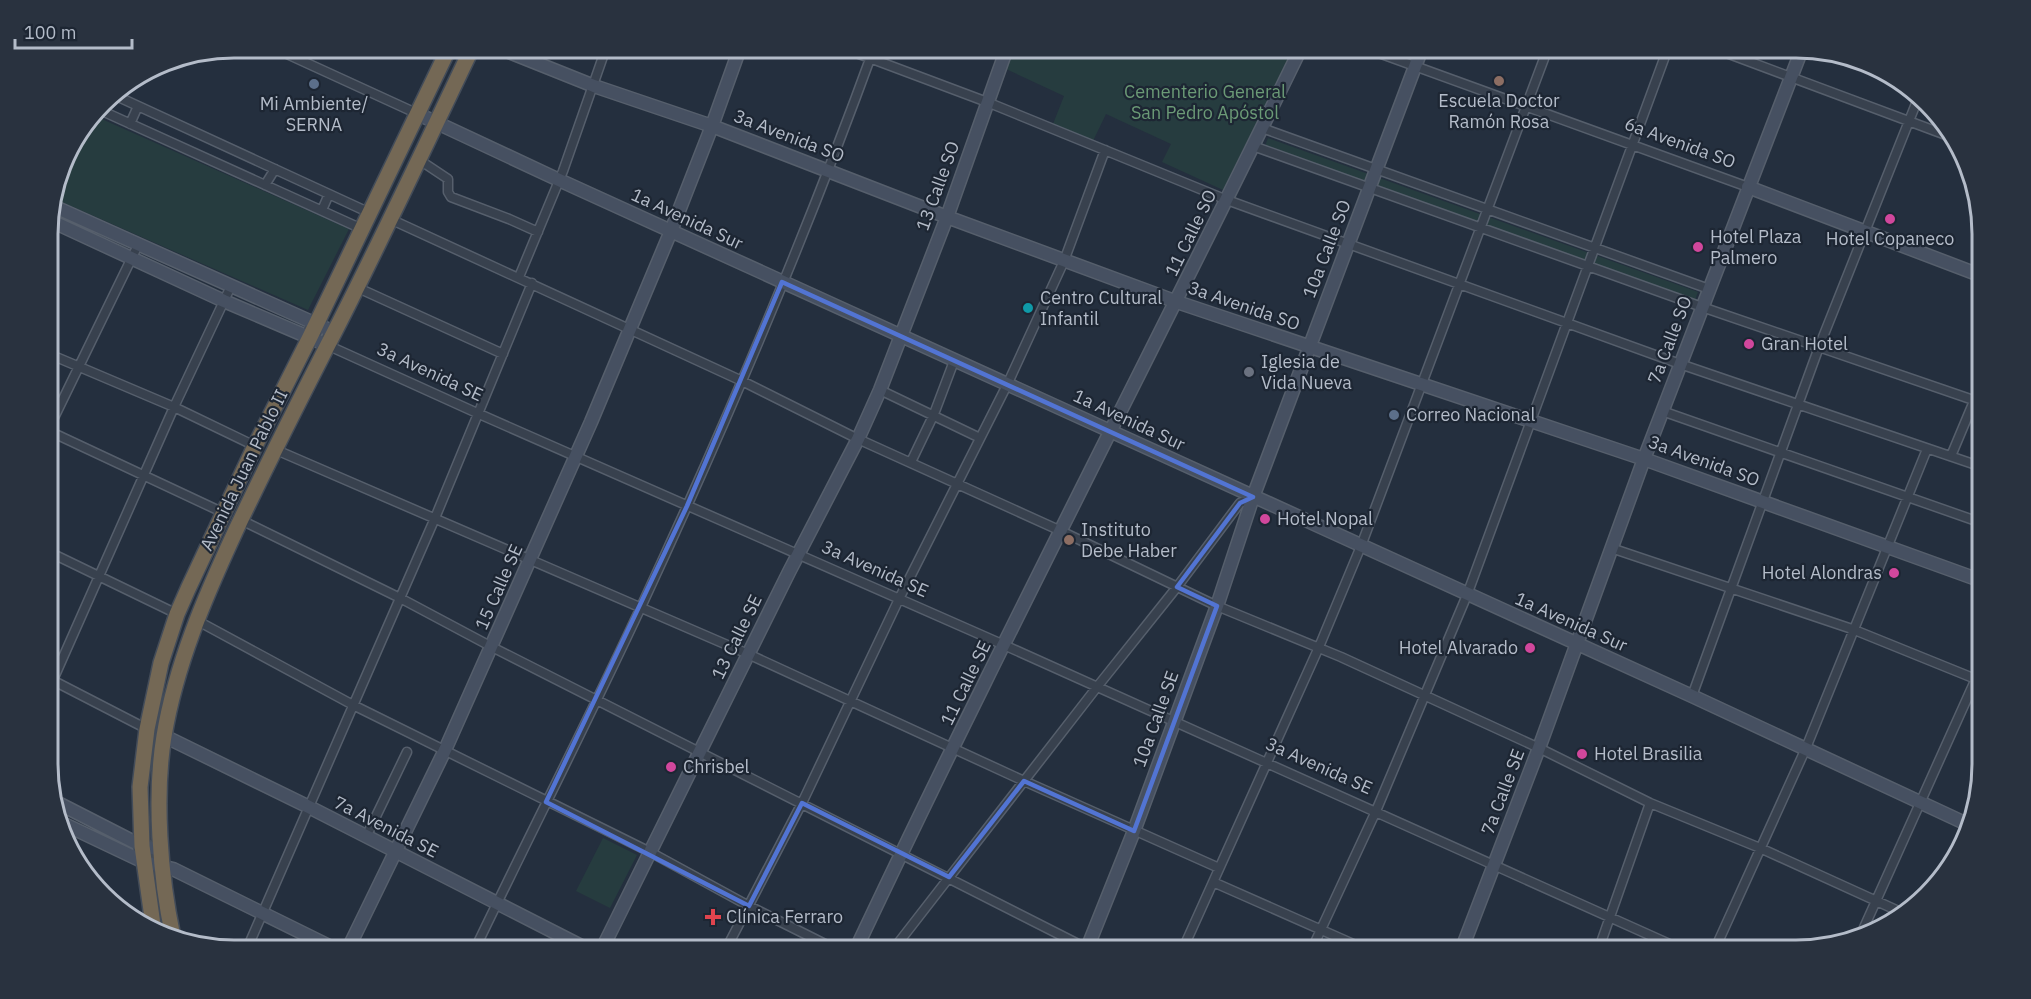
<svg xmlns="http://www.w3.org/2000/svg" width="2031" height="999" font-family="'IBM Plex Sans',sans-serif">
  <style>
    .green { fill: #263c3f }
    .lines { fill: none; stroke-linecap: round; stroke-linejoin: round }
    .street-casing { stroke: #565f6c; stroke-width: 11 }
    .secondary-casing { stroke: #565f6c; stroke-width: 15 }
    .highway-casing { stroke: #434c59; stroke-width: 18 }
    .street { stroke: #38414e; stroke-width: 8 }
    .secondary { stroke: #465061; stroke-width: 12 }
    .highway { stroke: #746855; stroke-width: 15 }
    .marked { fill: none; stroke: #5274d3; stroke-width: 4.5; stroke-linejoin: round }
    .education-dot { fill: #8d6e63; stroke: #1d2633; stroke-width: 2 }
    .service-dot { fill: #5c6f8a; stroke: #1d2633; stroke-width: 2 }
    .hotel-dot { fill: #d1479c; stroke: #1d2633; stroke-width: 2 }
    .culture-dot { fill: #0f9aa8; stroke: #1d2633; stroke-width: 2 }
    .worship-dot { fill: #6b7280; stroke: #1d2633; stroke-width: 2 }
    .health-dot { fill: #e0444e; stroke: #1d2633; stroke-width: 2 }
    .labels { text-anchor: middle; stroke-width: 4.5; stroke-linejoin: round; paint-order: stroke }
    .park-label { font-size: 18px; fill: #6b9a76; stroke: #1d2633 }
    .poi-label { font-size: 18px; fill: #b4bcc9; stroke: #1d2633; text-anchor: start }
    .street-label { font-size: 18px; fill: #b4bcc9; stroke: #1d2633 }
    .rim { fill: none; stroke: #b4bcc9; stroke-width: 3 }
  </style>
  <rect width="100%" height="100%" fill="#242f3e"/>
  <path class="green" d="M1013,48h281l-71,142 -61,-28 9,-18 -65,-30 -13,27 -40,-17 11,-28 -58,-27z
    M95,116l254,113 -41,81 -253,-111 12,-47z
    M1268,138l430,154 -4,11 -430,-154z
    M603,838l34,17 -27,53 -34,-17z"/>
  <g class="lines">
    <g class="street-casing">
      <path id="street" d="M274,48l144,66
        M843,48l144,54 240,98 453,164 302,103
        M1365,48l383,139
        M1713,48l241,90
        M112,94l258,119
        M100,110l262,119
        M130,124l8,-18
        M1262,128l447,161
        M1253,146l449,161 280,96
        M418,159l30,20v13l3,5 58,22 29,13
        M265,185l10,-16
        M322,210l7,-16
        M390,219l352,162 116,58 203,92 156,75 124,51 198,91 111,55 110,45 145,66
        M519,277l44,-106 43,-123
        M356,287l147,67
        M327,345l150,68 527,232 681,306
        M49,354l125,53 81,39
        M880,390l100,48
        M1662,411l320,112
        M49,428l90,-185
        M49,431l175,82
        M274,449l474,205 276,127 195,87
        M1951,456l31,-74
        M911,462l23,-48 20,-53
        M241,520l159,78 92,49 600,304
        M1611,548l241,81 131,53
        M49,552l128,62
        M196,620l157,85 297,147 99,54 90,45
        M50,679l97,50
        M49,689l125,-282 57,-121
        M1692,696l127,-349 98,-246
        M366,837l41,-85
        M1213,882l156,69
        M1862,932l121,-269
        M246,951l189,-433 97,-235
        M474,951c55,-115 113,-228 167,-344 85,-183 164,-369 233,-559
        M725,951l77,-148 97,-204 108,-214 57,-124 41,-111
        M892,951l205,-264 80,-100 63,-84 13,-6
        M1182,951l137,-304 42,-101 187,-498
        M1311,951l65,-140 91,-216 201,-547
        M1598,951l52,-148
        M1714,951l92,-203 121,-299"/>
    </g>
    <g class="secondary-casing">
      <path id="secondary" d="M499,48l95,38 118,40 235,91 230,85 467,157 338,122
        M418,114l141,66 1133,516 277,129
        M1748,187l234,89
        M53,206l281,126
        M49,220l175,81 103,44
        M164,736l143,70 284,145
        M54,801l88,45 19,4
        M64,824l80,38 29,7 166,82
        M347,951l98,-201 146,-328 80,-191 41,-105 28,-78
        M601,951l188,-379 69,-133 22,-49 67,-173 60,-169
        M855,951c143,-304 299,-601 446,-903
        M1086,951l48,-120 83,-225 36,-109 169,-449
        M1461,951l78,-203 105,-289 158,-410"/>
    </g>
    <g class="highway-casing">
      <path id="highway" d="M154,932l-12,-86 -2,-59 7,-58 14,-66 16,-49 11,-25 67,-143 55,-109 139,-289
        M173,937c-13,-60 -19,-141 -9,-201 12,-72 41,-139 71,-204 32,-68 66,-135 101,-203 47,-92 91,-187 136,-281"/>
    </g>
    <use href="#street" class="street"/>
    <use href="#secondary" class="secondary"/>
    <use href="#highway" class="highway"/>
  </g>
  <path class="marked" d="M782,282l471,215 -13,6 -63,84 40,19 -83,225 -110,-50 -75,96 -147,-74 -53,103 -203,-104 141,-296z"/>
  <g class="education-dot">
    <circle cx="1499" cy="81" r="6"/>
    <circle cx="1069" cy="540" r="6"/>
  </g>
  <g class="service-dot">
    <circle cx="314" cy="84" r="6"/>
    <circle cx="1394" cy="415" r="6"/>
  </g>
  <g class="hotel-dot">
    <circle cx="1890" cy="219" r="6"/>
    <circle cx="1698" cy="247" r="6"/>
    <circle cx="1749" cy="344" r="6"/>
    <circle cx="1265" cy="519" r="6"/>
    <circle cx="1894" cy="573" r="6"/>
    <circle cx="1530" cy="648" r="6"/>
    <circle cx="1582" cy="754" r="6"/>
    <circle cx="671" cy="767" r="6"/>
  </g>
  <circle class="culture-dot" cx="1028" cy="308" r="6"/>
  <circle class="worship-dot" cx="1249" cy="372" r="6"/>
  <path class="health-dot" d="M710 908h6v6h6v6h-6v6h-6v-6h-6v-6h6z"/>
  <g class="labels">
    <g class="park-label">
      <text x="1205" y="98">Cementerio General<tspan x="1205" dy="21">San Pedro Apóstol</tspan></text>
    </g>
    <g class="poi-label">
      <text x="1499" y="107" text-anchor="middle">Escuela Doctor<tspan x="1499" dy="21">Ramón Rosa</tspan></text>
      <text x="314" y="110" text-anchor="middle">Mi Ambiente/<tspan x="314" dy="21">SERNA</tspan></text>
      <text x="1710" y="243">Hotel Plaza<tspan x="1710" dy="21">Palmero</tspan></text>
      <text x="1890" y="245" text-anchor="middle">Hotel Copaneco</text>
      <text x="1040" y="304">Centro Cultural<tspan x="1040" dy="21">Infantil</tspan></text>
      <text x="1761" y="350">Gran Hotel</text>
      <text x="1261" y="368">Iglesia de<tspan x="1261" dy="21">Vida Nueva</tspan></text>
      <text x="1406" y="421">Correo Nacional</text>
      <text x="1277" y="525">Hotel Nopal</text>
      <text x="1081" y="536">Instituto<tspan x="1081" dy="21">Debe Haber</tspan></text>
      <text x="1882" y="579" text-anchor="end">Hotel Alondras</text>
      <text x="1518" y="654" text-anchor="end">Hotel Alvarado</text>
      <text x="1594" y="760">Hotel Brasilia</text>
      <text x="683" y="773">Chrisbel</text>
      <text x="726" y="923">Clínica Ferraro</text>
    </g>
    <g class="street-label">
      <text transform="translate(789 136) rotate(21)" y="6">3a Avenida SO</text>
      <text transform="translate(1680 143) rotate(20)" y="6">6a Avenida SO</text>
      <text transform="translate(938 186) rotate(-70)" y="6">13 Calle SO</text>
      <text transform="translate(687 219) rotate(25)" y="6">1a Avenida Sur</text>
      <text transform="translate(1191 233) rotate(-64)" y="6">11 Calle SO</text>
      <text transform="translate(1327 249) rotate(-69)" y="6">10a Calle SO</text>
      <text transform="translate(1244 306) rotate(19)" y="6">3a Avenida SO</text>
      <text transform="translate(1670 340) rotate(-69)" y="6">7a Calle SO</text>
      <text transform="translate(430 372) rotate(25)" y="6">3a Avenida SE</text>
      <text transform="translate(1129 420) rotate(25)" y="6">1a Avenida Sur</text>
      <text transform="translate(1704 461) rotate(20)" y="6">3a Avenida SO</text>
      <text transform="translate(244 470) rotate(-64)" y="6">Avenida Juan Pablo II</text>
      <text transform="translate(875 569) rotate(24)" y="6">3a Avenida SE</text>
      <text transform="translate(499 587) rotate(-66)" y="6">15 Calle SE</text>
      <text transform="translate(1571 622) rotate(24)" y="6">1a Avenida Sur</text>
      <text transform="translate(737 637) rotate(-64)" y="6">13 Calle SE</text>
      <text transform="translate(966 683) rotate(-64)" y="6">11 Calle SE</text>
      <text transform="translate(1156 719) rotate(-70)" y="6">10a Calle SE</text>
      <text transform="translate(1319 766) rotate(24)" y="6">3a Avenida SE</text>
      <text transform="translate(1503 792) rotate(-69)" y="6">7a Calle SE</text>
      <text transform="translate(386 827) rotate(27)" y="6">7a Avenida SE</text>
    </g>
  </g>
  <path d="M0 0H2031V999H0ZM234 58H1796A176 176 0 0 1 1972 234V764A176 176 0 0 1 1796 940H234A176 176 0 0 1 58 764V234A176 176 0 0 1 234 58Z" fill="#29323f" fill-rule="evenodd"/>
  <path class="rim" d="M234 58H1796A176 176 0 0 1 1972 234V764A176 176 0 0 1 1796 940H234A176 176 0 0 1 58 764V234A176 176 0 0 1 234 58Z"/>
  <path d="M15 39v9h117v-9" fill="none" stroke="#b4bcc9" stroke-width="3"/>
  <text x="24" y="39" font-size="18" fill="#b4bcc9" stroke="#1d2633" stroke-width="4.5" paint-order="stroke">100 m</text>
</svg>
